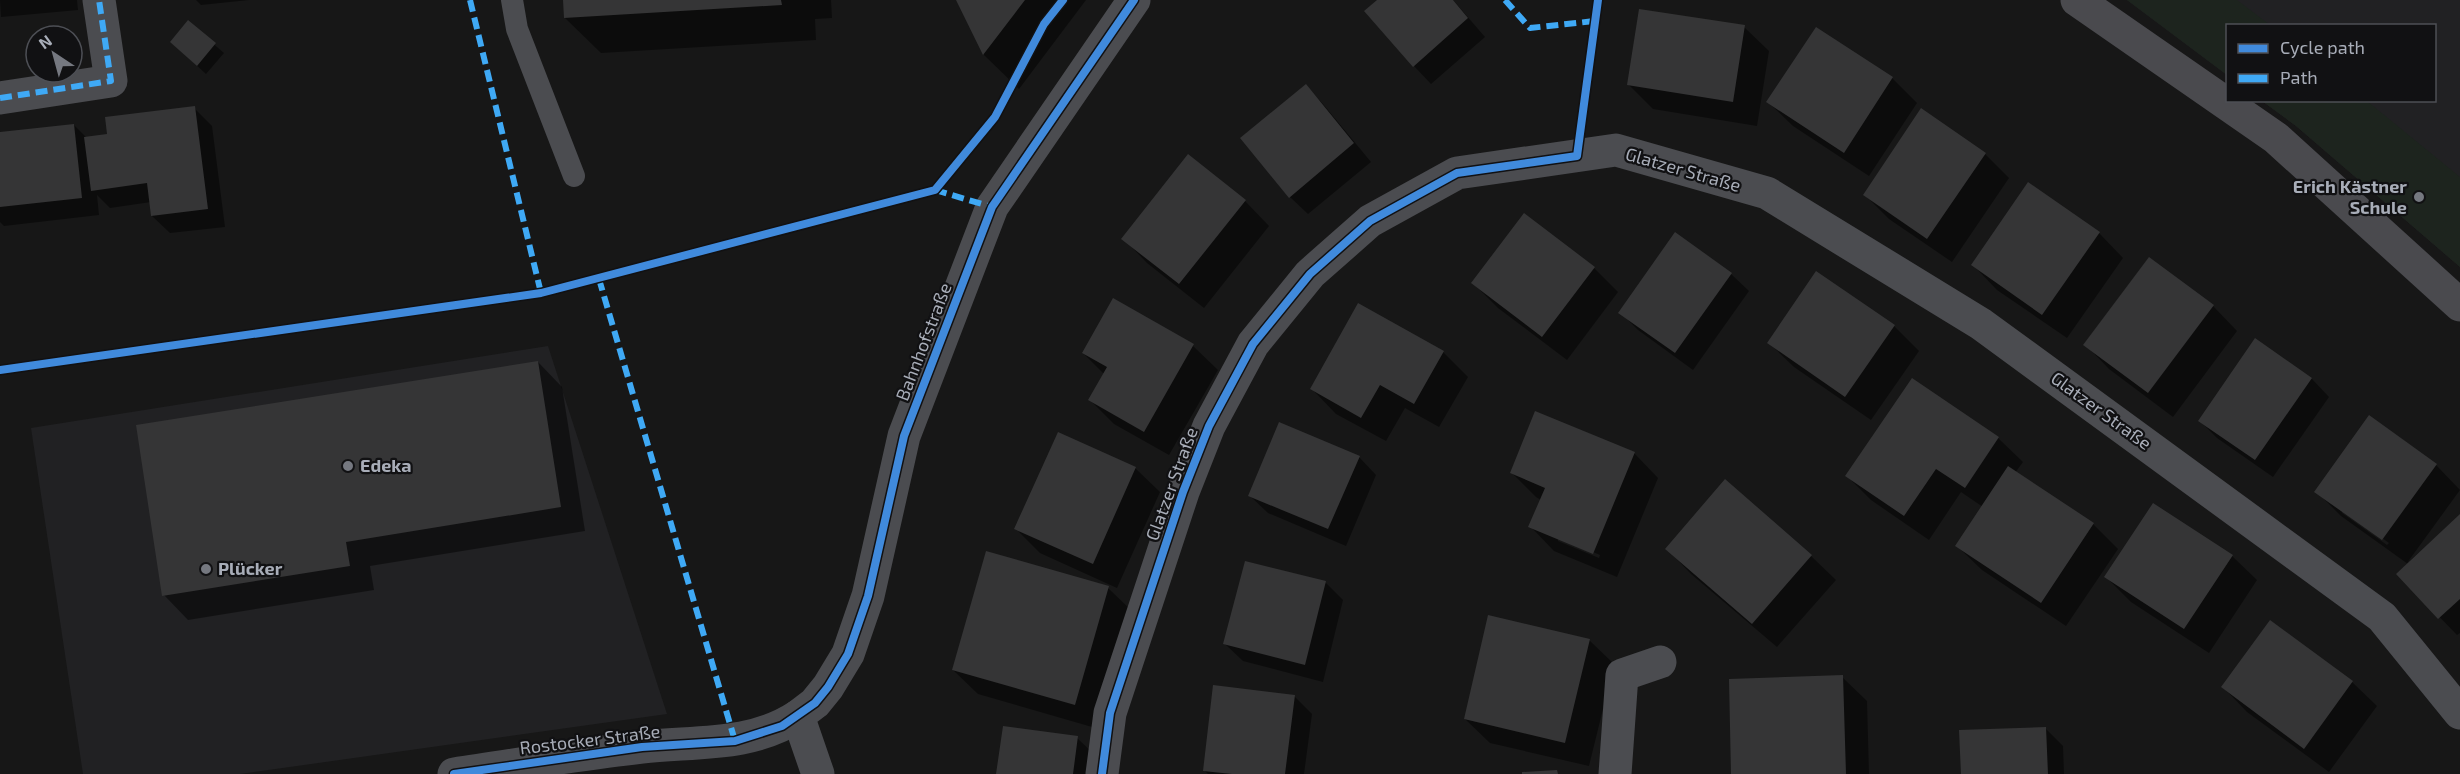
<svg xmlns="http://www.w3.org/2000/svg" width="2460" height="774" font-family="'Exo 2',sans-serif">
  <style>
    .built { fill: #212123 }
    .green { fill: #1d241e }
    .shadow { fill: #0007; fill-rule: evenodd }
    .building { fill: #353536 }
    .lines { fill: none; stroke-linecap: round; stroke-linejoin: round }
    .service { stroke: #4b4c50; stroke-width: 22 }
    .minor { stroke: #4b4c50; stroke-width: 33 }
    .tertiary { stroke: #4b4c50; stroke-width: 33 }
    .secondary { stroke: #4a4a4e; stroke-width: 33 }
    .quiet { stroke: #3fa9f5; stroke-width: 6; stroke-dasharray: 12 6; stroke-linecap: butt }
    .cycleway-casing { stroke: #111113; stroke-width: 11 }
    .cycleway { stroke: #408adc; stroke-width: 8 }
    .poi-dot { fill: #757880; stroke: #111113; stroke-width: 2 }
    .labels { text-anchor: middle; stroke-width: 4.5; stroke-linejoin: round; paint-order: stroke }
    .street-label { font-size: 18px; fill: #a8adb8; stroke: #111113 }
    .poi-label { font-size: 18px; font-weight: bold; fill: #a8adb8; stroke: #111113; text-anchor: start }
  </style>
  <rect width="100%" height="100%" fill="#171717"/>
  <path class="built" d="M2127,0h333v267l-164,-141 -34,-25 172,-1v-74h-206l-1,49z
    M548,346l119,368 -427,60h-157l-52,-346z"/>
  <path class="green" d="M2127,0h110l33,25 -42,1 -1,49z
    M2262,101h105l93,76v90l-164,-141z"/>
  <path class="shadow" d="M0,0h77l1,10 -77,7z
    M196,0h53l-48,5z
    M564,0h267l1,18 -17,1 1,21 -215,13 -36,-35z
    M958,0h128l-67,89 -35,-34z
    M1379,0h74l32,37 -54,47 -17,-18z
    M188,22l36,31 -18,21 -25,-23z
    M1744,27l25,24 -12,75 -104,-17 -24,-24z
    M1817,29l75,49 25,25 -48,73 -76,-50 -25,-24z
    M1306,86l17,18 48,58 -63,52 -18,-17z
    M194,108l18,18 13,101 -55,6 -18,-17 -1,-14 -41,6 -13,-13 2,20 -95,11 -4,-4v-89l74,-8 13,13 22,-3z
    M1985,154l24,24 -57,84 -63,-43 -24,-24z
    M1245,201l24,25 -65,82 -57,-45 -24,-25z
    M2099,233l24,25 -56,80 -70,-48 -24,-25z
    M1675,234l56,40 18,17 -56,79 -55,-40 -18,-18z
    M1594,268l24,24 -51,68 -69,-52 -25,-25z
    M1817,273l77,53 25,25 -48,69 -77,-53 -25,-24z
    M1359,305l84,47 25,25 -29,50 -34,-19 -19,33 -50,-27 -24,-25z
    M2213,306l24,25 -64,86 -64,-48 -24,-25z
    M2256,340l56,39 17,18 -56,80 -56,-39 -17,-17z
    M1193,346l25,24 -49,85 -55,-31 -24,-24 14,-26 -21,-21z
    M538,362l24,25 23,144 -215,35 4,24 -186,30 -24,-25z
    M1998,438l25,24 -8,11 78,51 25,25 -52,77 -84,-56 -25,-24 26,-39 -22,-15 -32,48 -58,-40 -24,-24z
    M1634,453l24,25 -41,99 -63,-26 -24,-25 11,-26 -5,-3 -24,-24zM1558,537l42,18 -1,3 -41,-17z
    M1359,457l17,18 -30,71 -78,-33 -18,-17z
    M2436,465l24,25 -53,73 53,-47v117l-3,2 -59,-61 10,-10 -67,-48 -25,-25zM2342,509l47,34 -2,2 -45,-32z
    M1135,468l25,24 -43,96 -77,-35 -24,-24z
    M2154,505l78,51 25,24 -48,73 -78,-51 -25,-25z
    M1667,549l144,7 25,24 -59,67 -86,-73z
    M1326,583l17,17 -20,82 -80,-21 -18,-17z
    M1108,588l25,24 -34,117 -121,-35 -25,-24z
    M1589,640l25,24 -25,102 -99,-23 -25,-24z
    M1842,677l25,24 2,73h-136z
    M2352,682l25,24 -48,66 -82,-60 -24,-25z
    M1294,696l18,18 -8,60h-96l-4,-4z
    M2046,729l17,17 1,28h-102z
    M1077,738l18,17 -3,19h-95z"/>
  <path class="building" d="M563,0h218l1,5 -218,13z
    M956,0h69l-42,55z
    M1377,0h76l15,18 -55,49 -49,-56z
    M1639,9l106,16 -12,77 -106,-17z
    M188,20l28,23 -19,23 -27,-24z
    M1816,27l77,50 -49,76 -78,-51z
    M1306,84l48,59 -65,55 -49,-60z
    M195,106l13,103 -57,7 -4,-33 -56,8 -7,-54 23,-3 -2,-17z
    M1921,108l65,45 -59,86 -64,-44z
    M74,124l8,74 -82,9v-75z
    M1188,154l58,46 -67,84 -58,-45z
    M2028,182l72,50 -58,83 -71,-50z
    M1524,213l71,54 -53,70 -71,-54z
    M1675,232l57,41 -57,80 -57,-40z
    M2149,257l65,48 -66,88 -65,-48z
    M1816,271l79,54 -50,72 -78,-54z
    M1113,298l81,46 -50,88 -56,-32 19,-33 -25,-14z
    M1358,303l86,48 -30,53 -34,-19 -19,33 -51,-29z
    M2255,338l57,40 -57,82 -57,-39z
    M538,361l23,146 -215,35 4,24 -188,30 -26,-171z
    M1912,378l87,59 -34,51 -29,-19 -32,47 -59,-40z
    M1535,411l100,41 -42,102 -65,-27 17,-39 -35,-15z
    M2369,415l68,49 -55,76 -68,-48z
    M1279,422l81,34 -32,73 -80,-33z
    M1058,432l78,35 -43,97 -79,-35z
    M2008,466l86,57 -53,80 -86,-57z
    M1725,479l87,76 -60,69 -87,-75z
    M2153,503l80,52 -49,74 -80,-52z
    M2460,514v85l-22,20 -42,-45z
    M986,551l123,35 -34,119 -123,-35z
    M1245,561l81,20 -21,84 -82,-21z
    M1488,615l102,24 -25,104 -101,-24z
    M2270,620l83,61 -49,68 -83,-62z
    M1843,675l3,99h-115l-2,-95z
    M1213,685l82,10 -10,79h-53l-29,-3z
    M1003,726l75,10 -5,38h-77z
    M2046,727l2,47h-87l-2,-44z
    M1557,770l1,4h-36v-2z"/>
  <g class="lines">
    <path class="service" d="M512,0l5,29 57,147"/>
    <path class="minor" d="M0,98l111,-17 -12,-81
      M454,774c62,-9 125,-20 188,-27 53,-6 109,0 156,-31
      M1102,774l8,-61 73,-221 26,-66 44,-82 57,-70 60,-53 87,-48 159,-23 151,43 214,131 401,293 78,96
      M1615,774l7,-99 38,-13"/>
    <path class="tertiary" d="M818,774l-20,-58 17,-13 13,-16 20,-33 20,-58 36,-160 88,-229 142,-207"/>
    <path class="secondary" d="M2077,0l199,138 184,167"/>
    <path class="quiet" d="M470,0l71,293
      M1505,0l25,28 65,-7
      M0,98l111,-17 -12,-81
      M935,190l57,17
      M599,279l136,462"/>
    <g class="cycleway-casing">
      <path id="cycleway" d="M0,370l541,-77 394,-103 60,-73 49,-93 19,-24
        M454,774l188,-27 93,-6 47,-15 33,-23 13,-16 20,-33 20,-58 36,-160 88,-229 142,-207
        M1102,774l8,-61 73,-221 26,-66 44,-82 57,-70 60,-53 87,-48 120,-17 21,-156"/>
    </g>
    <use href="#cycleway" class="cycleway"/>
  </g>
  <g class="poi-dot">
    <circle cx="2419" cy="197" r="6"/>
    <circle cx="348" cy="466" r="6"/>
    <circle cx="206" cy="569" r="6"/>
  </g>
  <g class="labels">
    <g class="street-label">
      <text transform="translate(1683 170) rotate(16)" y="6">Glatzer Straße</text>
      <text transform="translate(924 342) rotate(-69)" y="6">Bahnhofstraße</text>
      <text transform="translate(2101 411) rotate(36)" y="6">Glatzer Straße</text>
      <text transform="translate(1172 484) rotate(-70)" y="6">Glatzer Straße</text>
      <text transform="translate(590 740) rotate(-7)" y="6">Rostocker Straße</text>
    </g>
    <g class="poi-label">
      <text x="2407" y="193" text-anchor="end">Erich Kästner<tspan x="2407" dy="21">Schule</tspan></text>
      <text x="360" y="472">Edeka</text>
      <text x="218" y="575">Plücker</text>
    </g>
  </g>
  <rect x="2226" y="24" width="210" height="78" fill="#111113" stroke="#4d4f55" stroke-width="1.5"/>
  <rect x="2238" y="44" width="30" height="9" fill="#408adc" stroke="#4d4f55" stroke-width="1.5"/>
  <text x="2280" y="54" font-size="18" fill="#a8adb8">Cycle path</text>
  <rect x="2238" y="74" width="30" height="9" fill="#3fa9f5" stroke="#4d4f55" stroke-width="1.5"/>
  <text x="2280" y="84" font-size="18" fill="#a8adb8">Path</text>
  <g transform="translate(54 54) rotate(324)"><circle r="28" fill="#111113" stroke="#4d4f55" stroke-width="1.5"/>
  <path d="M0-4.5L10 22L0 15L-10 22Z" fill="#757880"/>
  <text y="-9" font-size="16" font-weight="bold" text-anchor="middle" fill="#a8adb8">N</text>
  </g>
</svg>
